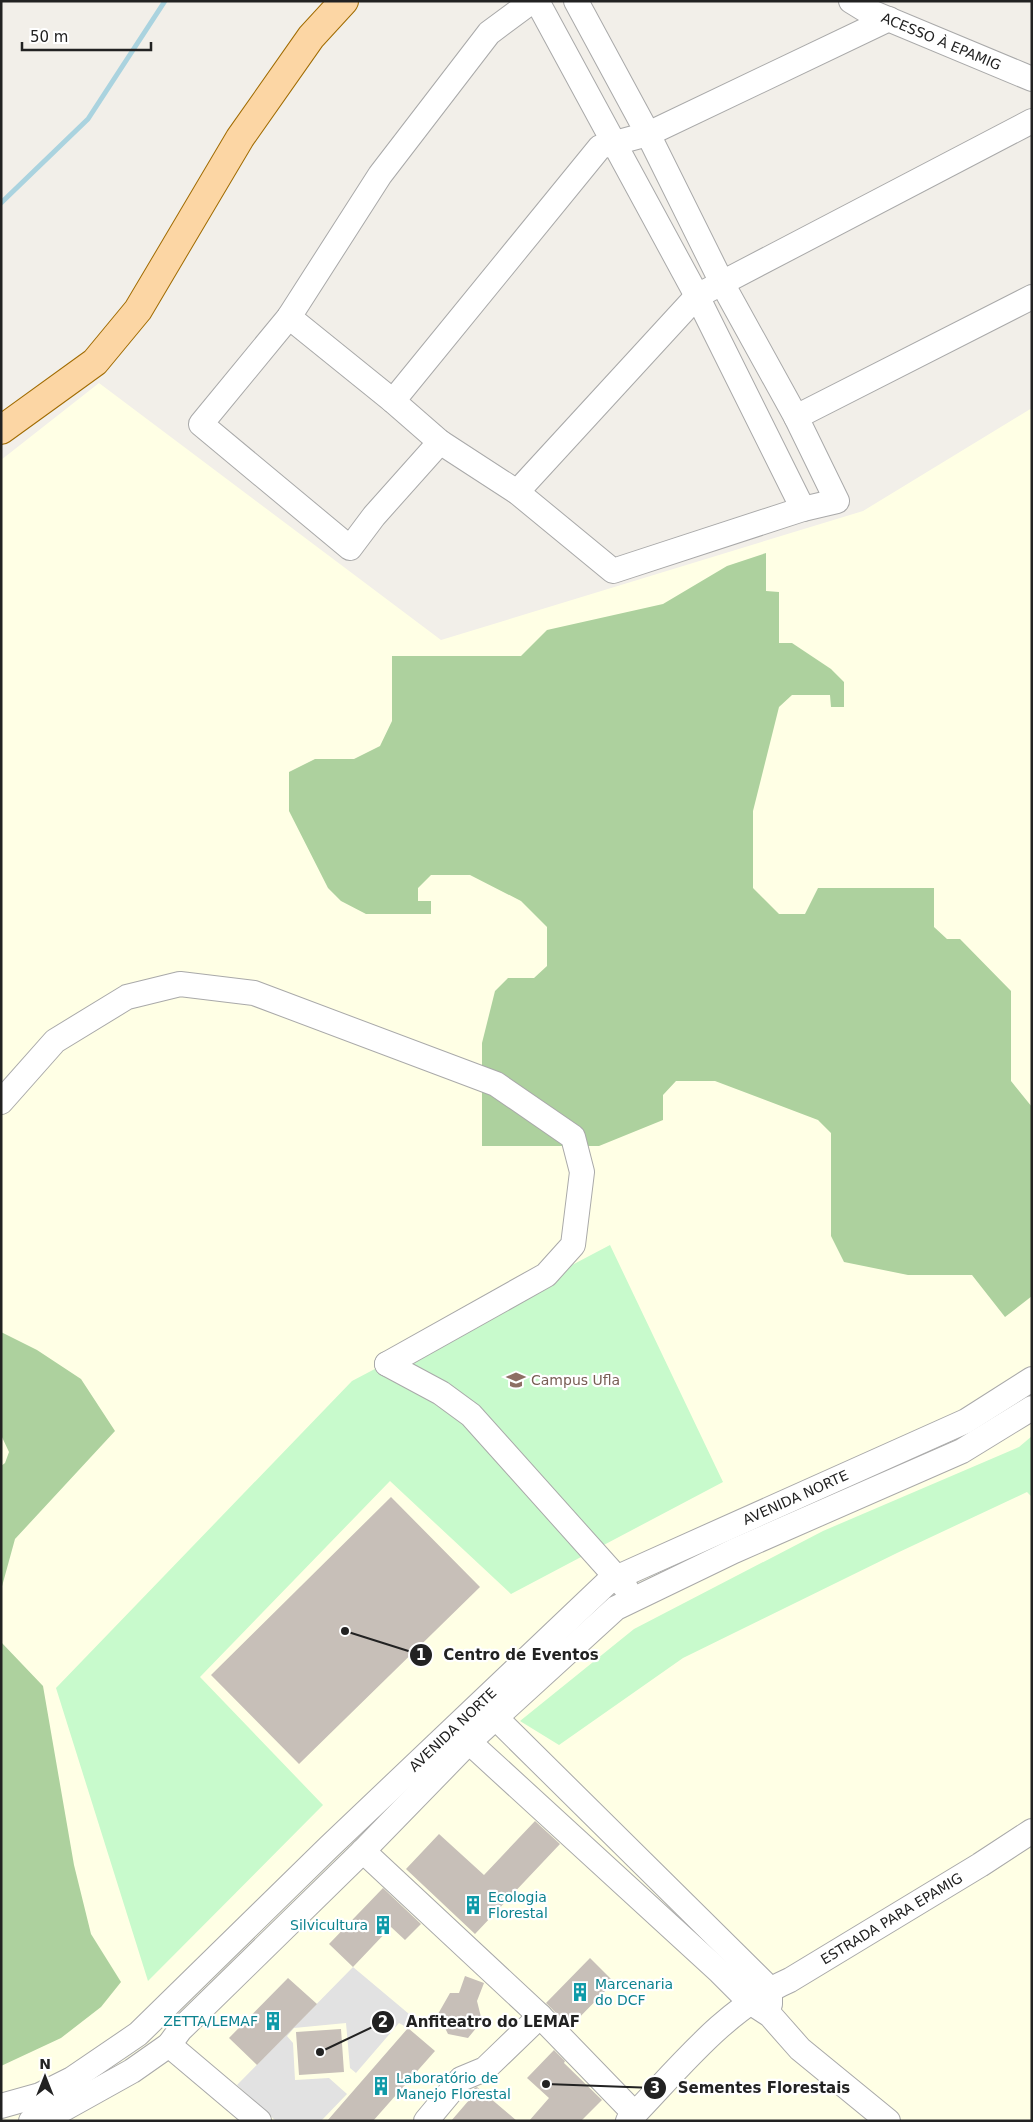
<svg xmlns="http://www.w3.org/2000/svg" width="1033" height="2122" font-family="'DejaVu Sans',sans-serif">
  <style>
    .education { fill: #ffffe5 }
    .forest { fill: #add19e }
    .park { fill: #c8facc }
    .parking { fill: #e2e2e2 }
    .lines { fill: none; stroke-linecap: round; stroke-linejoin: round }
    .stream { stroke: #aad3df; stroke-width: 5 }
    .building { fill: #c7bfb8 }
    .minor-casing { stroke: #a9a9a9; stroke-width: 26 }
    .major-casing { stroke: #a06b00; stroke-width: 30 }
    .minor { stroke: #fff; stroke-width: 24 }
    .major { stroke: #fcd6a4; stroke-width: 28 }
    .labels { text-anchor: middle; stroke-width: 4.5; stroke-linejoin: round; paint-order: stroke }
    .street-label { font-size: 14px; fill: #222; stroke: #fff }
    .education-label { font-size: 14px; fill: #785e54; stroke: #fff; text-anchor: start }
    .culture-label { font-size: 14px; fill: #0d838f; stroke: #fff; text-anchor: start }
    .leader { fill: none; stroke: #222; stroke-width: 2 }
    .callout-dot { fill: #222; stroke: #fff; stroke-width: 2 }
    .mark-label { font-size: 15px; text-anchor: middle; font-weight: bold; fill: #fff }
    .callout-label { font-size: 15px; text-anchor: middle; font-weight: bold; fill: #222; stroke: #fff; stroke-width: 4.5; stroke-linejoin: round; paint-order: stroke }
  </style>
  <rect width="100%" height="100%" fill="#f2efe9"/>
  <path class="education" d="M99,383l342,257 422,-129 169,-103v1713h-1031v-1661z"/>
  <path class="forest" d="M766,553v38l13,1v51h13l39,26 13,13v25h-13l-1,-12h-38l-13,12 -26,104v77l26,26h26l13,-26h116v39l13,12h13l51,52v90l21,26v189l-27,21 -33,-42h-64l-64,-13 -13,-26v-103l-13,-13 -103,-39h-39l-13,14v25l-64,26h-117v-103l13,-52 13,-13h26l13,-12v-39l-26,-26 -51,-26h-39l-13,13v13h13v13h-65l-25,-13 -13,-13 -39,-77v-39l26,-13h39l26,-13 12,-25v-65h129l26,-26 116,-26 64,-38z
    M1,1332l36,18 44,29 34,52 -100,108 -14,51v-124l4,-3 4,-11 -8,-17z
    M1,1642l42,44 31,179 17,69 30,48 -20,25 -40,31 -60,28z"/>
  <path class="park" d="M610,1245l113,237 -212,112 -121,-113 -190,196 123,128 -175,176 -92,-293 296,-307z
    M1032,1436v61l-5,-5 -130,61 -214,105 -124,87 -39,-24 114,-92 189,-98 196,-84z"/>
  <path class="parking" d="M353,1967l62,52 -7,9 -9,-5 -43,50 -6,-5 -4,-45 -52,5 -7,8 6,7 2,37 34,-2 18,16 -26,27h-45l-39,-36z"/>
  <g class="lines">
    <path class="stream" d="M1,203l87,-84 77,-118"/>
  </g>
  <path class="building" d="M391,1497l89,90 -181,177 -88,-89z
    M535,1821l25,23 -85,90 -69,-65 33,-35 45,41z
    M383,1888l38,36 -16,16 -14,-13 -38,40 -24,-23z
    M590,1958l24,24 -44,45 -24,-24z
    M465,1976l19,7 -7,18 5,20 -14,17 -20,-4 -10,-20 12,-21h9z
    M288,1978l29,26 -60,61 -28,-27z
    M408,2028l27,23 -62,70h-46z
    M341,2029l3,43 -45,3 -3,-43z
    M554,2050l11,11 -1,2 38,37 -21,21h-52l20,-23 -22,-20z
    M477,2087l40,34h-66l25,-29 -2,-4z"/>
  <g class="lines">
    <g class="minor-casing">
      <g id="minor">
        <path d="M537,1l160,295 106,213"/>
        <path id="s1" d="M851,1l13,8 168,70"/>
        <path d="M289,317l104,84 47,41 77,50 96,79 190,-62 34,-8 -41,-84 -74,-134 -74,-149 -72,-133"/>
        <path d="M393,401l207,-254 48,-13 241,-115"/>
        <path d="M796,417l236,-120"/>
        <path d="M440,442l-66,74 -24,32 -149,-124 88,-107 91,-142 109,-142 43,-32"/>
        <path d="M517,492l180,-196 335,-175"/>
        <path d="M1,1102l54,-61 72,-44 53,-13 74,9 242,91 77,53 9,35 -9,73 -27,30 -159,89"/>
        <path d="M387,1364l54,29 30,22 155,173"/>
        <path d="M495,1717l275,272v15"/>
        <path d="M469,1742l251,230 30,30 20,13 30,34 88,72"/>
        <path d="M363,1851l177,165"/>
        <path d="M169,2045l90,76"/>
        <path id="s2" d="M1,2106l39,-11 32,-16 66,-45 191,-187 280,-266 357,-160 66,-42"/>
        <path d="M31,2121l31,-11 70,-39 37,-26 11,-15 183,-179 106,-109 147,-134 118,-57 228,-100 70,-43"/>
        <path d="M426,2121l35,-42 24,-10 55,-53 95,98"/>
        <path id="s3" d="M628,2121c49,-50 96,-112 162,-141l190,-115 52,-34"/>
      </g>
    </g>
    <g class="major-casing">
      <path id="major" d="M1,430l94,-68 43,-52 102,-172 71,-101 33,-36"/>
    </g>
    <use href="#minor" class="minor"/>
    <use href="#major" class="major"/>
  </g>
  <defs>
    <g id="university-bare" transform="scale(1.5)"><path d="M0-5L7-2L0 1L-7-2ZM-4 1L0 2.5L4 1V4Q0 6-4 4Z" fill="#8d6e63" stroke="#fff" stroke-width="2.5" paint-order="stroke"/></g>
    <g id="building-bare" transform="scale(1.5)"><path d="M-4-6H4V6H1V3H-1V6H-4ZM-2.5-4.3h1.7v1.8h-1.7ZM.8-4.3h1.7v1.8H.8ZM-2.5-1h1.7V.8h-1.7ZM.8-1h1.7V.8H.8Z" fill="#0f9aa8" stroke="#fff" stroke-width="2.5" paint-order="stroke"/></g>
  </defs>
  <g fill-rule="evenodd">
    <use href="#university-bare" x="516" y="1380"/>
    <use href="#building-bare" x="473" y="1905"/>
    <use href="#building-bare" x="383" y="1925"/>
    <use href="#building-bare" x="580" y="1992"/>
    <use href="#building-bare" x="273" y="2021"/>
    <use href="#building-bare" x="381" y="2086"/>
  </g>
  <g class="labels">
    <g class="street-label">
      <text dy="5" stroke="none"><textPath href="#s1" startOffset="99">ACESSO À EPAMIG</textPath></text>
      <text dy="5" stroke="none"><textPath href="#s2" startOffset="1014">AVENIDA NORTE</textPath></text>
      <text dy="5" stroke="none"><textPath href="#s2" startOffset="594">AVENIDA NORTE</textPath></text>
      <text dy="5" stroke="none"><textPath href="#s3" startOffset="335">ESTRADA PARA EPAMIG</textPath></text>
    </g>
    <g class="education-label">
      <text x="531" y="1385">Campus Ufla</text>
    </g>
    <g class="culture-label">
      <text x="488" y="1902">Ecologia<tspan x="488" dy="16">Florestal</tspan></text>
      <text x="368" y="1930" text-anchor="end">Silvicultura</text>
      <text x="595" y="1989">Marcenaria<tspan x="595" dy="16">do DCF</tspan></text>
      <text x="258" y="2026" text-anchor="end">ZETTA/LEMAF</text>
      <text x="396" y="2083">Laboratório de<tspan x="396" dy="16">Manejo Florestal</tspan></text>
    </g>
  </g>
  <path class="leader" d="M345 1631L421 1655M320 2052L383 2022M546 2084L655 2088"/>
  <g class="callout-dot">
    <circle cx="345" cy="1631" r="5"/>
    <circle cx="320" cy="2052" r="5"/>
    <circle cx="546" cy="2084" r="5"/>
    <circle cx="421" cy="1655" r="12"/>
    <circle cx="383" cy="2022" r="12"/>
    <circle cx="655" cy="2088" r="12"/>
  </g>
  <g class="mark-label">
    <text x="421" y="1660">1</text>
    <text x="383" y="2027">2</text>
    <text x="655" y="2093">3</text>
  </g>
  <g class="callout-label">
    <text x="521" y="1660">Centro de Eventos</text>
    <text x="493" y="2027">Anfiteatro do LEMAF</text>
    <text x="764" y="2093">Sementes Florestais</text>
  </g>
  <rect width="1033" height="2122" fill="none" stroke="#222222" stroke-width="5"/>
  <g transform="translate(45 2077)" stroke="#ffffff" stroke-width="4" paint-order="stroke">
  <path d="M0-4L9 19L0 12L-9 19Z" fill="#222222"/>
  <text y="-8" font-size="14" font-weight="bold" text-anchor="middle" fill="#222222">N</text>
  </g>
  <path d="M22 42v8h129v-8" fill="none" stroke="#222222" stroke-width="2.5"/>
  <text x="30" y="42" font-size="15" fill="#222222" stroke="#ffffff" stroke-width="4" paint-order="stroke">50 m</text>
</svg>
